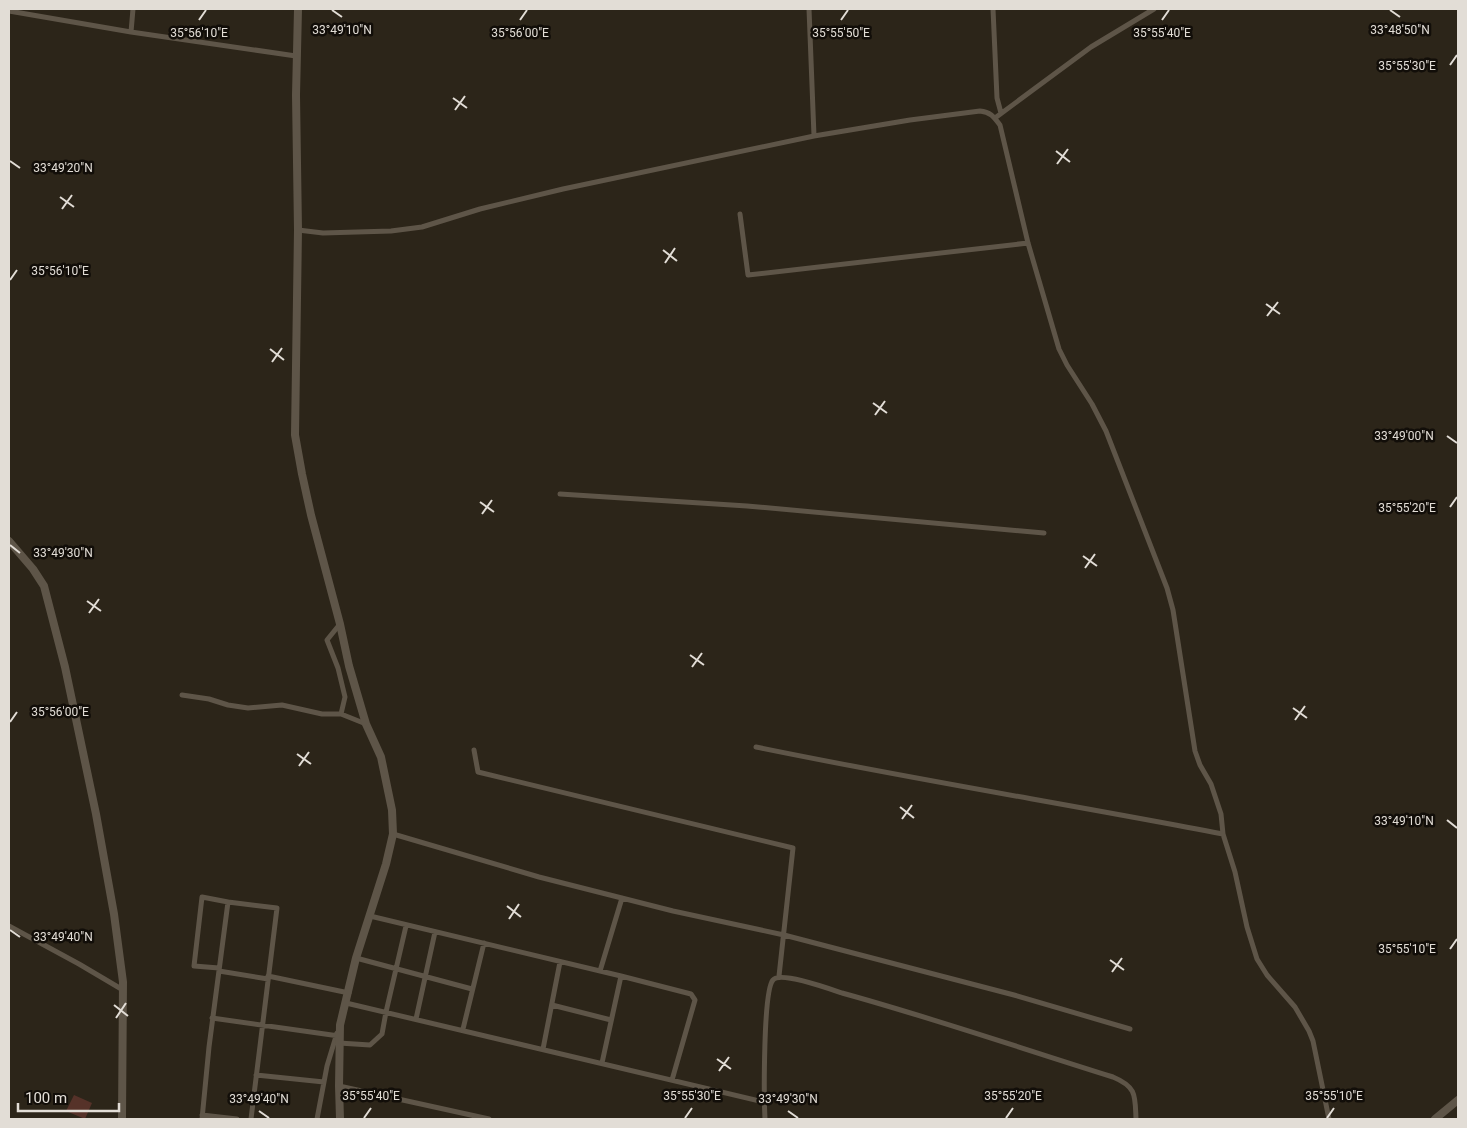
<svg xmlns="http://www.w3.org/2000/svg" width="1467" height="1128" font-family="Roboto,sans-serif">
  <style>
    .green { fill: #563229 }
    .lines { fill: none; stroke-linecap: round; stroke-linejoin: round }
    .street { stroke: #5e5548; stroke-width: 5 }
    .secondary { stroke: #5e5548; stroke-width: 8 }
    .ticks { fill: none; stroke: #e2ddd6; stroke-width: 2 }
    .ticks-label { font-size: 12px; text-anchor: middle; fill: #e2ddd6; stroke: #120e09; stroke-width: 5; stroke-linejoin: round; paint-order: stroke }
  </style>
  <rect width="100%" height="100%" fill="#2c2519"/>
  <path class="green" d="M74,1095l18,8 -7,16 -19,-8z"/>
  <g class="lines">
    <path class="street" d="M809,9l5,127
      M993,9l4,89 4,15
      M9,11l122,21 165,24
      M131,32l2,-23
      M995,118l96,-71 63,-38
      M740,214l8,61 280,-32
      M298,230l25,3 68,-2 31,-4 58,-18 83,-20 251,-53 96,-16 70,-9c11,1 14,6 20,14l28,118 31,106 8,16 25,39 14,27 61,157 6,22 22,141 5,14 11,19 10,30 2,20 12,38 12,55 10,32 10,16 28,32 14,24 4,10 16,78
      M560,494l187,12 297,27
      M182,695l27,4 19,6 20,3 34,-3 40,9h19l4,-17 -7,-29 -11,-28 13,-16
      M341,714l25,10
      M756,747c155,32 311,57 467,87
      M474,750l4,22 315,76 -14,128
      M393,834l146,43 134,34 111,24 230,60 116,34
      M370,916l251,60 70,18 4,6 -23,80
      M9,926l70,38 44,26
      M356,958l116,31
      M219,968l-25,-2 8,-69 26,5
      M219,971l49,8
      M600,971l22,-73
      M268,976l81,17
      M346,1003l418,99
      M552,1005l59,15
      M212,1018l127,18
      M416,1019l19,-87
      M463,1029l21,-86
      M339,1043l31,2 12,-11 4,-22 20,-86
      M543,1049l17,-87
      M602,1063l19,-87
      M256,1075l68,7
      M339,1086l150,33
      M202,1115l35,4
      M202,1119l7,-72 19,-145 49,6 -26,211
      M317,1119l10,-53 10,-33
      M765,1119c-1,-20 -2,-128 8,-139 7,-9 57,9 69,13 91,25 181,56 271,84 24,10 22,19 23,42"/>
    <path class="secondary" d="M298,9l-2,86 2,135 -3,205 7,39 9,41 29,109 9,42 17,58 15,33 11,53 1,24 -7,30 -30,94 -16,67 -1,61 1,33
      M9,541l24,28 11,17 21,81 31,147 18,100 9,68 -1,137
      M1435,1119l23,-19"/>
  </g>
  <path class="ticks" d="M332,10l10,7M1390,10l10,7M199,20l7,-10M520,20l7,-10M841,20l7,-10M1162,20l7,-10M1450,65l7,-10M453,98l14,10M455,110l10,-14M1056,151l14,11M10,161l10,7M1057,164l11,-15M60,197l14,10M62,209l10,-14M663,250l14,11M665,263l10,-15M10,280l7,-10M1266,304l14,10M1267,316l11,-14M270,349l14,11M272,362l10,-14M873,403l14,10M875,415l10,-14M1447,436l10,7M480,502l14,10M1450,507l7,-10M482,514l10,-14M10,545l10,8M1083,556l14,10M1085,568l10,-14M87,601l14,10M89,613l10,-14M690,655l14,10M692,667l10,-14M1293,708l14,10M1295,720l10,-14M10,722l7,-10M297,754l14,10M299,766l10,-14M900,807l14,11M902,819l10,-14M1447,820l10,8M507,906l14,11M509,919l10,-15M10,930l10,7M1450,949l7,-10M1110,960l14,10M1112,972l10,-14M114,1005l14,11M116,1018l10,-15M717,1059l14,10M719,1071l10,-14M259,1111l10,7M788,1111l10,7M364,1118l7,-10M685,1118l7,-10M1006,1118l7,-10M1327,1118l7,-10"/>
  <g class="ticks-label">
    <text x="1400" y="34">33°48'50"N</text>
    <text x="342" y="34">33°49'10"N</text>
    <text x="199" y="37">35°56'10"E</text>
    <text x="841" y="37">35°55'50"E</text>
    <text x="1162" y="37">35°55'40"E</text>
    <text x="520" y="37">35°56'00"E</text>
    <text x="1407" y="70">35°55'30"E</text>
    <text x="63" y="172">33°49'20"N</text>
    <text x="60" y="275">35°56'10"E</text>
    <text x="1404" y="440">33°49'00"N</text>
    <text x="1407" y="512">35°55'20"E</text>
    <text x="63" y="557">33°49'30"N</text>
    <text x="60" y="716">35°56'00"E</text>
    <text x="1404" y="825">33°49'10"N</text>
    <text x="63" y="941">33°49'40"N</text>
    <text x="1407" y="953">35°55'10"E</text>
    <text x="371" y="1100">35°55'40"E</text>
    <text x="692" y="1100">35°55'30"E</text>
    <text x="1013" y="1100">35°55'20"E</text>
    <text x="1334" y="1100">35°55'10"E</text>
    <text x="259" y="1103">33°49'40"N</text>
    <text x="788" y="1103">33°49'30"N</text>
  </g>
  <rect width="1467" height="1128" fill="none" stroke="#e2ddd6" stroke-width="20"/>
  <path d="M18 1103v8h101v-8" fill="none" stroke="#e2ddd6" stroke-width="2.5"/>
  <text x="25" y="1103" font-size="15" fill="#e2ddd6" stroke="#120e09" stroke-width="4" paint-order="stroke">100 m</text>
</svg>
